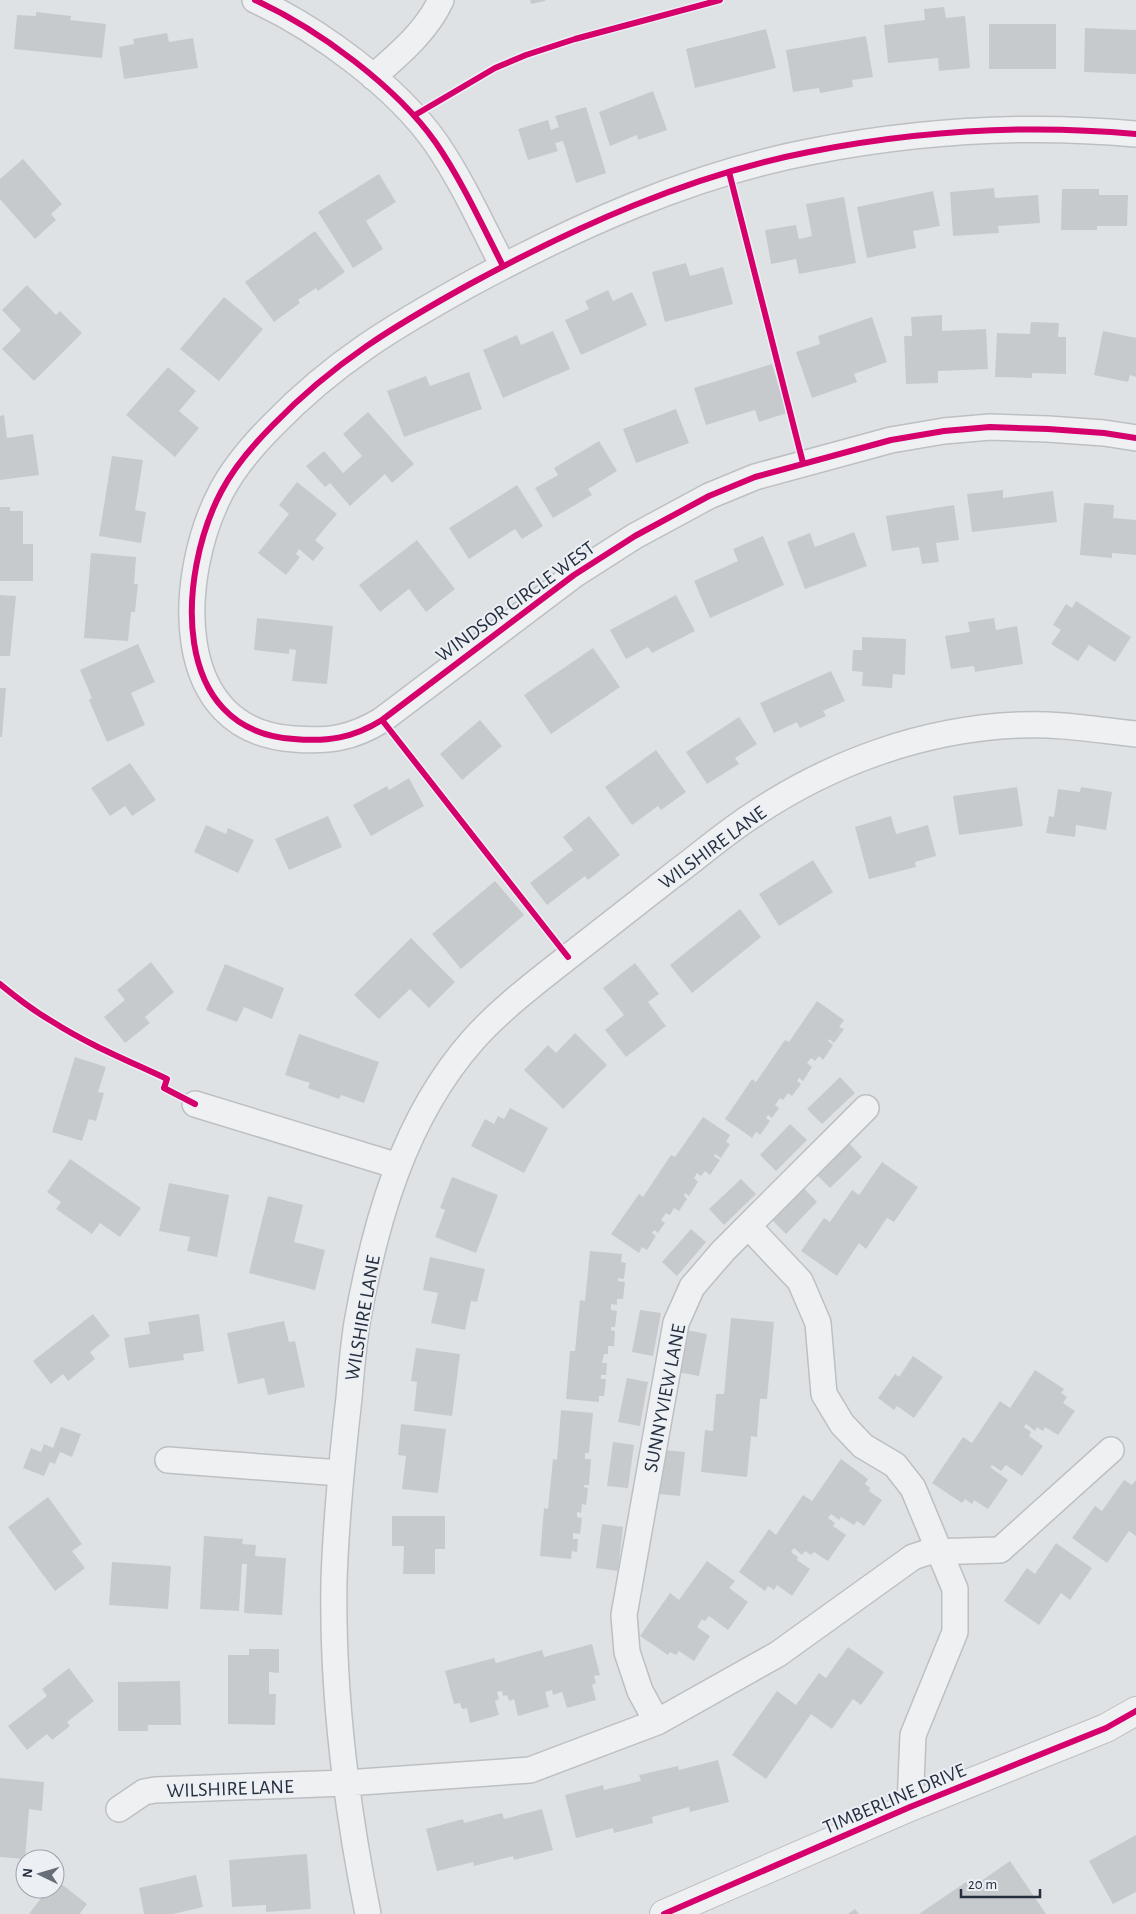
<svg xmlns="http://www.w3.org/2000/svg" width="1136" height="1914" font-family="'Alegreya Sans',sans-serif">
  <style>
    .building { fill: #c7cacd }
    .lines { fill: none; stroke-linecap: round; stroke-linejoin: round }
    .minor-casing { stroke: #bdc0c3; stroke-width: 28 }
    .tertiary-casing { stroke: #bdc0c3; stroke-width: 30 }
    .minor { stroke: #eff0f2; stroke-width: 25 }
    .tertiary { stroke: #eff0f2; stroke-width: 28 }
    .cycleway-casing { stroke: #ecf0f5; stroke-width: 9 }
    .cycleway { stroke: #d6006c; stroke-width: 6 }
    .labels { text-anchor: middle; stroke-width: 4; stroke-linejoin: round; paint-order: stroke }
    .street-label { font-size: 20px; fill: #262f3e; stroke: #ecf0f5 }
  </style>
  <rect width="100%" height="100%" fill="#dfe2e5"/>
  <path class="building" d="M530,0h15v1l-14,3z
    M944,7l2,11 19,-2 5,52 -31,3 -1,-13 -50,5 -4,-38 41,-5 -1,-11z
    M36,12l35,4 -1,4 36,4 -4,34 -88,-9 3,-34 19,1z
    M989,24h67v45h-67z
    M1085,28l51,2v44l-52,-2z
    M766,29l10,39 -81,20 -9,-39z
    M167,33l2,9 24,-4 5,30 -74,11 -5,-32 15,-3 -1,-5z
    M866,36l7,41 -21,3 1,7 -33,6 -1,-5 -26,4 -7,-42z
    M653,91l14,39 -29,10 -1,-5 -27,11 -11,-34z
    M586,107l20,66 -30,10 -13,-42 -8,2 3,8 -30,9 -10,-31 30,-9 3,10 8,-3 -4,-11z
    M23,159l39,45 -11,10 5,6 -21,19 -35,-40v-20z
    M379,174l17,28 -30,19 17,28 -30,19 -35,-56z
    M994,188l1,10 43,-3 2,28 -42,3 1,7 -46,3 -3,-44z
    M1062,189h37v6h29l-1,31h-30v4h-36z
    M933,191l7,35 -27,5 3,17 -49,10 -10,-51z
    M844,197l12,66 -57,11 -3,-15 -25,5 -6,-34 31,-5 3,14 13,-3 -6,-32z
    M315,231l30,41 -27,19 -2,-3 -18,12 2,3 -26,19 -29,-40z
    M686,263l4,13 33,-9 10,37 -68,18 -13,-50z
    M27,285l29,30 4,-4 22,22 -48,48 -32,-32 19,-19 -19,-20z
    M608,290l5,11 19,-9 15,33 -66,30 -16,-35 24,-11 -4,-8z
    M224,297l39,32 -44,52 -39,-32z
    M942,315v16l44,-2 2,40 -50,2v12l-32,1 -2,-48h8l-1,-19z
    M872,317l15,45 -33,12 3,8 -45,16 -16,-46 24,-8 -2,-8z
    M1031,322l28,1 -1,14h8v37l-34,-1v5l-37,-1 2,-44 33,1z
    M553,331l17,38 -67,29 -20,-48 34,-15 4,10z
    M1103,331l33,7v39l-6,-2 -2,7 -34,-7z
    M772,364l15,49 -28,9 -4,-12 -49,15 -12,-37z
    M168,367l28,24 -17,20 20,17 -24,29 -49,-42z
    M469,372l13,37 -78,28 -17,-46 39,-15 4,10z
    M676,409l13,34 -53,20 -13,-34z
    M368,412l46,52 -22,19 -7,-9 -35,32 -20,-23 -5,4 -19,-21 18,-15 19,22 19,-17 -19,-22z
    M4,415l3,23 26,-4 6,41 -39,5v-64z
    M599,441l18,30 -29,18 4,6 -39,23 -18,-30 23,-13 -4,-7z
    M112,456l31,4 -8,50 11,2 -5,31 -42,-7z
    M297,482l40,32 -22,26 9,8 -11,13 -14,-12 -3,5 4,3 -14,18 -28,-22 31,-39 -10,-9z
    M517,485l26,41 -21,13 -7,-10 -46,30 -20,-31z
    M1003,490v8l50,-7 4,31 -85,10 -5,-38z
    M1084,503l30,2 -1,13 23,2v35l-24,-2v5l-32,-3z
    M954,505l5,35 -23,3 3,19 -17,2 -3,-17 -27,4 -6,-35z
    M0,507h10v4h13v33h10v37h-33z
    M854,532l13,34 -62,23 -18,-47 23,-9 5,14z
    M763,536l21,49 -74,33 -16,-37 44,-20 -5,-12z
    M417,540l38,49 -29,23 -17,-23 -29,23 -21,-27z
    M91,553l45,4 -2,27h4l-3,28h-4l-3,29 -44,-3z
    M0,595l16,1 -6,60h-10z
    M676,595l19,36 -43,22 -4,-6 -22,12 -16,-29z
    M1076,601l55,36 -16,25 -26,-17 -11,16 -27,-17 10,-14 -8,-5 13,-21 6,4z
    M257,618l76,8 -6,58 -35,-3 4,-31 -7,-1v5l-35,-4z
    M994,618l2,12 21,-4 6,38 -48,8 -1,-6 -23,3 -6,-33 25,-4 -2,-10z
    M862,637l44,2 -1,36 -12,-1 -1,14 -30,-2 1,-14 -11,-1 1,-21h9z
    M138,644l17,38 -24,11 14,32 -38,17 -18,-42 3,-2 -12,-28z
    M593,648l27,39 -69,47 -27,-39z
    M831,671l14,30 -22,10 3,5 -26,12 -3,-6 -23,11 -14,-30z
    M0,688h6l-4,49h-2z
    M739,717l18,27 -22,14 4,6 -32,20 -21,-32z
    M480,720l22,26 -40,34 -22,-26z
    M656,750l30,42 -25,18 -3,-4 -26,19 -27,-38z
    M130,763l26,37 -24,16 -7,-10 -15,10 -19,-28z
    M409,778l15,28 -53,30 -18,-31 34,-19 2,4z
    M1017,787l6,39 -64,9 -6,-39z
    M1081,787l31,5 -6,38 -30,-5 -1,12 -29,-4 3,-17 5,1 4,-28 22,3z
    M328,816l14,31 -53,23 -14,-31z
    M589,816l31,39 -32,25 -3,-4 -38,29 -17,-22 43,-33 -10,-13z
    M891,816l5,18 32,-9 8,31 -21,6 1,5 -47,12 -14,-52z
    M206,825l20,9 2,-6 26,12 -16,33 -44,-21z
    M813,860l20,32 -54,34 -20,-32z
    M495,881l29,34 -63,54 -29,-35z
    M740,909l21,28 -69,56 -22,-28z
    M411,938l44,44 -26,26 -19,-19 -31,30 -25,-24z
    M151,962l23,30 -29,25 5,6 -25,20 -21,-26 21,-17 -8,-10z
    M635,963l24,31 -11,8 18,24 -40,31 -21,-27 19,-15 -21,-27z
    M225,964l59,24 -12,31 -28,-12 -7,15 -31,-12z
    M817,1001l27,19 -5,7 5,2 -10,14 -5,-4 -1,2 5,4 -10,15 -4,-4 -4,5 -4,-3 -4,5 5,4 -9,14 -4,-3 -2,3 4,3 -9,12 -4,-3 -5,7 -3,-2 -5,7 4,3 -7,10 -4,-3 -2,3 4,3 -10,14 -4,-3 -4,6 -27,-19 27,-40 4,3 29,-42 4,2z
    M575,1033l32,32 -44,44 -39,-39 24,-25 8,8z
    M299,1034l80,28 -15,41 -23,-8 -2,4 -31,-11 2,-5 -25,-8z
    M75,1057l31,10 -8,25 6,1 -8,28 -7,-2 -7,22 -30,-9z
    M840,1077l15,16 -33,31 -15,-15z
    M510,1108l38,20 -24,45 -53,-27 14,-27 9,5 4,-8 6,3z
    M703,1117l27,18 -4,7 4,2 -9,14 -6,-4 -1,2 6,4 -10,15 -5,-4 -4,5 -4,-3 -3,5 4,4 -9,14 -4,-3 -1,3 3,3 -8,12 -5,-3 -4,7 -4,-2 -5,7 4,3 -7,10 -4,-3 -2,3 4,3 -9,14 -5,-3 -3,6 -28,-19 28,-40 4,3 28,-42 4,2z
    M790,1124l17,16 -31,31 -16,-16z
    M847,1141l15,16 -32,31 -15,-15z
    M70,1159l71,49 -21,29 -20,-14 -8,11 -36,-25 5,-7 -14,-10z
    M882,1162l36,25 -24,35 -7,-4 -21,31 -7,-6 -22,33 -36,-25 23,-33 6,4 22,-32 7,5z
    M452,1177l46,18 -22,58 -41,-16 10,-27 -5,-2z
    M741,1179l15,15 -32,31 -15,-16z
    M169,1183l60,12 -12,62 -30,-6 3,-14 -31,-6z
    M802,1186l15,16 -31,32 -16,-16z
    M268,1196l35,9 -9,37 31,8 -10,40 -66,-17z
    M691,1229l15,13 -29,34 -15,-14z
    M590,1251l32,3 -1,8 5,1 -2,16 -6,-1v3l7,1 -2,17h-6v6l-6,-1v6l6,1 -2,16h-4v3l4,1 -1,15h-6v8h-4l-2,9h5l-1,12h-5v4h5l-2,17h-5v6l-33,-3 4,-48h5l5,-51 5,1z
    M430,1257l55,12 -8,33 -6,-1 -6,29 -34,-7 7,-30 -15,-3z
    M640,1310l21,3 -8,43 -21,-4z
    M93,1314l17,22 -20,16 5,7 -27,22 -5,-7 -12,10 -18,-23z
    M199,1314l5,37 -21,3 1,6 -55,8 -5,-30 26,-4 -2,-12z
    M731,1318l43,4 -7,77h-7l-3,38 -6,-1 -4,41 -46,-5 4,-42 8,1 3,-37h8z
    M284,1321l5,21 6,-1 10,46 -37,8 -4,-17 -26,6 -11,-51z
    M686,1330l21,4 -8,42 -22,-4z
    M416,1348l44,6 -8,62 -38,-5 3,-29 -6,-1z
    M913,1356l30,21 -29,41 -17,-12 -3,4 -16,-12 17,-24 4,3z
    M1035,1370l29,19 -3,4 6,4 -4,6 12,8 -17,24 -13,-8 -2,4 -6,-4 -2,4 -9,-7 -2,3 7,5 -2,4 14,10 -21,30 -16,-11 -5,6 -9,-6 -2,2 18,13 -20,29 -14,-9 -2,4 -7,-5 -3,4 -30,-20 31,-46 9,6 28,-42 10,7z
    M627,1378l21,4 -8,44 -22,-4z
    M561,1410l32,3 -4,40h-4v6h6l-2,26h-5v2l4,1 -2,17 -4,-1 -1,9 -4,-1v5l5,1 -2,16 -7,-1v6h5l-1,13 -5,-1 -1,8 -31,-3 4,-48 4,1 5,-50 4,1z
    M401,1424l45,5 -8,64 -36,-4 4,-33 -8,-1z
    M61,1427l20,7 -9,23 -12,-5 -5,12 -5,-2 -6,14 -21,-8 8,-20 10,4 3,-8 9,4z
    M613,1442l21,3 -6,43 -21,-2z
    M664,1450l21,2 -5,44 -21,-2z
    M841,1459l27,20 -3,5 5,4 -1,3 13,9 -18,26 -7,-5 -3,4 -13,-8 -2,3 -8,-6 -3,4 7,5 -2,3 13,9 -18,26 -14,-9 -3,3 -6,-4 -3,4 -8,-7 -3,4 7,5 -1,3 13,9 -18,27 -15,-11 -3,5 -6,-4 -3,5 -26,-19 30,-43 7,6 27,-40 9,6z
    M1124,1480l8,5 4,-5v56l-7,-5 -22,32 -35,-25 23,-32 7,5z
    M48,1497l34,47 -10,7 13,17 -30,23 -47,-64z
    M392,1516h53v33h-10v25h-32l1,-28h-12z
    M602,1524l21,3 -5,44 -22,-3z
    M204,1536l39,3 -1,5 14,1 -1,11 31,2 -4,57 -38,-2 3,-49h-5l-3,47 -39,-2z
    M1056,1543l36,25 -22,32 -9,-7 -22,32 -35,-24 23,-33 8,6z
    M707,1561l28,20 -6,7 19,14 -20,28 -19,-14 -4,5 -3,-2 -5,8 13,9 -16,25 -15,-10 -3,4 -6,-3 -2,3 -28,-19 30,-43 9,7z
    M112,1562l59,4 -3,43 -59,-4z
    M592,1644l8,31 -6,1 2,7 -4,2 4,15 -29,8 -5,-16 -9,3 -1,-5 -7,2 4,15 -31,9 -4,-17 -5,2 -2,-6 -4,1 -1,-5 -5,1 2,7 -4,2 4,14 -29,8 -3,-15 -5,1 -2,-6 -6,1 -9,-33 49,-13 2,5 46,-13 2,7z
    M848,1647l36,25 -23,33 -8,-6 -21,30 -21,-15 -45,65 -34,-24 45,-64 19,14 23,-32 7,5z
    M249,1649h30v24l-10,-1v22h7l-1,31 -47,-1v-69h21z
    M69,1668l25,33 -27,21 3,4 -18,14 -5,-6 -20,16 -19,-24 39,-30 -5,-7z
    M180,1681l1,44h-33v6h-30v-49z
    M718,1760l11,42 -39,10 -1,-5 -37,10 1,6 -39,10 -1,-5 -37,10 -11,-43 38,-10 1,5 37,-9 -2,-6 39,-9 1,4z
    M0,1778l44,4 -2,29 -13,-2 -4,50 -25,-2z
    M542,1809l11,41 -39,10 -1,-4 -39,10 -1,-4 -36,9 -11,-42 37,-10 1,4 38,-10 2,6z
    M1136,1835v57l-23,12 -24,-43z
    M307,1854l4,55 -45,3v-7l-34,2 -3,-47z
    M1010,1861l36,53h-127l47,-32 5,6z
    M196,1875l7,32 -30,7h-29l-5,-26z
    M55,1879l32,25 -7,9 1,1h-52l19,-25h7z
    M855,1909l4,5h-11z"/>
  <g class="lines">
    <g class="minor-casing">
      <path id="minor" d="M255,0c63,29 141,86 181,143 26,38 46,82 67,123
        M373,77c26,-23 53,-45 68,-77
        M1136,134c-109,-10 -220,-3 -327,18 -119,23 -234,75 -339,132 -76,42 -136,78 -197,141 -20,20 -39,42 -52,67 -43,82 -53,239 73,247 34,3 59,-1 88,-19l192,-145 61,-39 74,-40 46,-19 136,-37 53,-9 46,-4 58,2 56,4 32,5
        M195,1104l203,62
        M748,1226l52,55 18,42 6,71 18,30 21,22 32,19 18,23 42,101v43l-42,103 -3,72
        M168,1460l172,13
        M657,1722l-17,-31 -13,-39 -3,-37 52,-292 16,-36 31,-36 143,-143
        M119,1809l25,-17 11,-2 191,-7 184,-13 127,-48 121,-68 135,-97 15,-5 72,-2 111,-100
        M368,1914c-22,-109 -36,-221 -34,-333 2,-61 8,-122 15,-183 2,-25 4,-50 8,-75 18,-101 47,-205 116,-283 24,-27 53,-50 81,-72 40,-31 79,-62 119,-93 27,-20 52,-42 80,-60 79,-53 171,-86 266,-90 39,-2 78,5 117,9"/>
    </g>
    <g class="tertiary-casing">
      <path id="tertiary" d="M664,1914l246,-107 196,-79 30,-17"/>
    </g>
    <use href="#minor" class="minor"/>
    <use href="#tertiary" class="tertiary"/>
    <g class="cycleway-casing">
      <path id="cycleway" d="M255,0c63,29 141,86 181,143 26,38 46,82 67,123
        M415,115l80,-47 31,-13 49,-16 145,-39
        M1136,134c-109,-10 -220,-3 -327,18 -119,23 -234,75 -339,132 -76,42 -136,78 -197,141 -20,20 -39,42 -52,67 -43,82 -53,239 73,247 34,3 59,-1 88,-19l192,-145 61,-39 74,-40 46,-19 136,-37 53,-9 46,-4 58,2 56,4 32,5
        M729,172l74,291
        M382,720l186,237
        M0,984c17,14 34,27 53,38 36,23 76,39 114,57l-3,9 31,16
        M664,1914l246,-107 196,-79 30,-17"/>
    </g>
    <use href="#cycleway" class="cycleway"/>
  </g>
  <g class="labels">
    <g class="street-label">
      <text transform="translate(515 601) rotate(-36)" y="7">WINDSOR CIRCLE WEST</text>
      <text transform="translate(712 847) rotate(-36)" y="7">WILSHIRE LANE</text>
      <text transform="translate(362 1318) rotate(-80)" y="7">WILSHIRE LANE</text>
      <text transform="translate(664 1398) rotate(-79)" y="7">SUNNYVIEW LANE</text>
      <text transform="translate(230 1788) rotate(-2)" y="7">WILSHIRE LANE</text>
      <text transform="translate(894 1798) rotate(-23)" y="7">TIMBERLINE DRIVE</text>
    </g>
  </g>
  <g transform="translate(40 1874) rotate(275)"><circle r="24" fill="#ecf0f5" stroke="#9da3ac"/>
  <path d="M0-4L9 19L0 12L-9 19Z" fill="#676e78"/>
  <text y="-8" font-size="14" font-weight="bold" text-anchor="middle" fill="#262f3e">N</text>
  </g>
  <path d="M961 1889v8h79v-8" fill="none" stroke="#262f3e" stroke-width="2.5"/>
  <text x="968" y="1889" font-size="15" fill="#262f3e" stroke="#ecf0f5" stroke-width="4" paint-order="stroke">20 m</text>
</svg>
